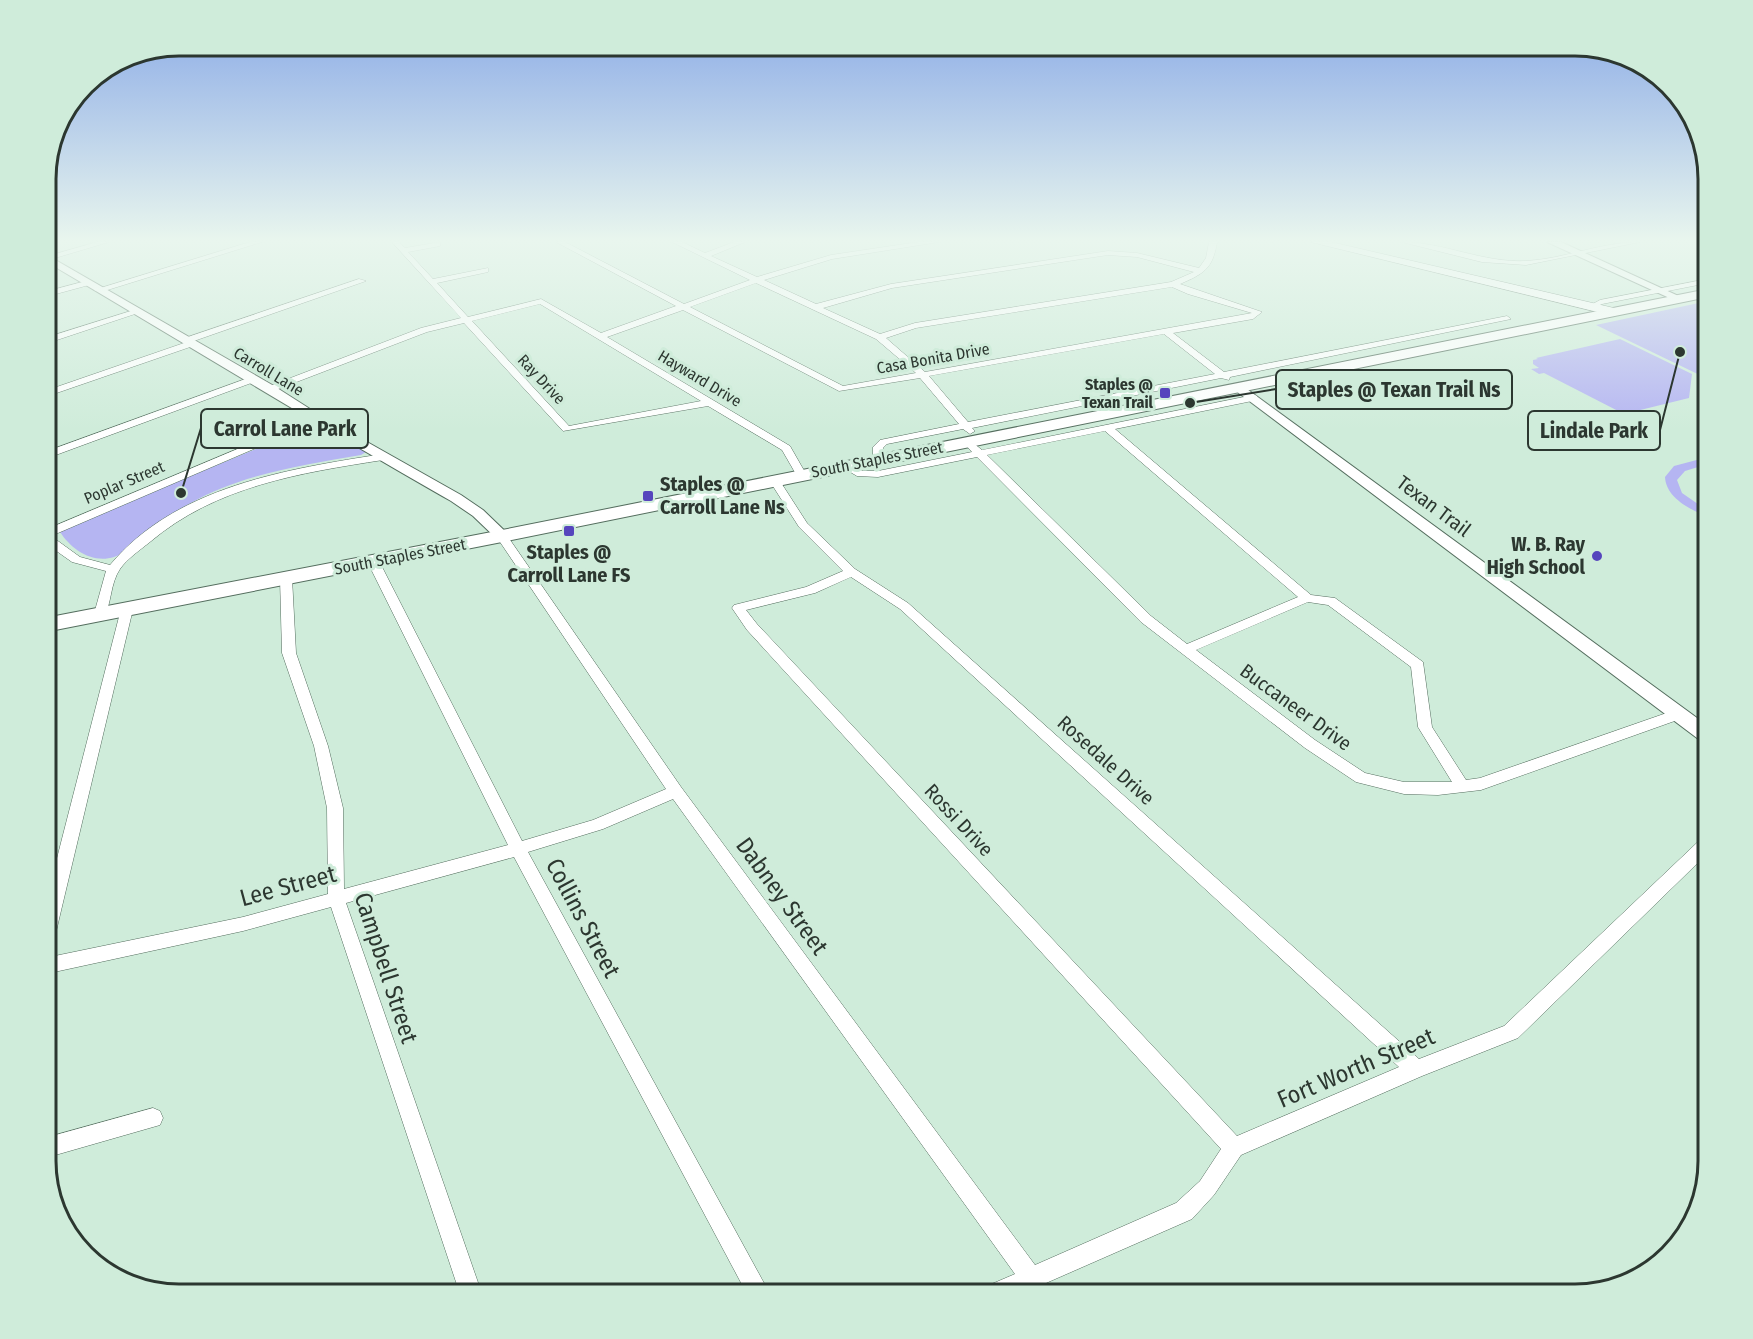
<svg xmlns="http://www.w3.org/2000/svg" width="1753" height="1339" font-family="'Fira Sans Condensed',sans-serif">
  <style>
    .green { fill: #b5b5f2 }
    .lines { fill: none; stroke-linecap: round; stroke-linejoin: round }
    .minor-casing { stroke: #546d5e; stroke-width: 1 }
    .tertiary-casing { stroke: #546d5e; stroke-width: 2 }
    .secondary-casing { stroke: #546d5e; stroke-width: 1 }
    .primary-casing { stroke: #546d5e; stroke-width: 2 }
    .minor { fill: #fff; fill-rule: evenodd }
    .tertiary { fill: #fff; fill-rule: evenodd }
    .secondary { fill: #fff; fill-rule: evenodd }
    .primary { fill: #fff; fill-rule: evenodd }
    .poi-dot { fill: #5645bd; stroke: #cfecda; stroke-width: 2 }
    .labels { text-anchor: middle; stroke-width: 6; stroke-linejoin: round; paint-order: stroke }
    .far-street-label { font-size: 16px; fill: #2c3730; stroke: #cfecda }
    .far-poi-label { font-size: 16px; font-weight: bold; fill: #2c3730; stroke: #cfecda; text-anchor: end }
    .poi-label { font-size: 20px; font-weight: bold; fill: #2c3730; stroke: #cfecda; text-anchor: start }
    .street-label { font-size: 20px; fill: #2c3730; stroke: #cfecda }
    .near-street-label { font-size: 24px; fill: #2c3730; stroke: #cfecda }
    .rim { fill: none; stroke: #2c3730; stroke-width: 3 }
    .leader { fill: none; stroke: #2c3730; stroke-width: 2 }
    .callout-dot { fill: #2c3730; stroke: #cfecda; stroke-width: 2 }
    .callout { fill: #cfecda; stroke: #2c3730; stroke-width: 2 }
    .callout-label { font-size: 21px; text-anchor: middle; font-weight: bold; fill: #2c3730 }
  </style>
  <rect width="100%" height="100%" fill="#cfecda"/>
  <path class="green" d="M1708,301v78l-112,-54z
    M1620,339l72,35 -3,24 -65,16 -80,-41 -5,1 -8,-5 8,-1 -6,-4v-4l5,-1 -2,-1z
    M317,424l49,28 -5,3c-58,10 -120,19 -172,49 -12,6 -24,14 -35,22 -12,10 -26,27 -40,31 -22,7 -43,-8 -54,-25l11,-7z
    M1708,457v7l-23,7 -8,9 5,13 26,18v6c-17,-7 -42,-19 -43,-40l9,-11z"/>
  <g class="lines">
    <g class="minor-casing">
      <path id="minor" d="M97,242h12l-64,19v-4z
        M250,242h12l-161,50 -7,-2z
        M392,242h7l6,6 35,-6v4l-32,6 25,27 55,-11v4l-51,11 31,34 73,-18 60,34 75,-27 -120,-64h9l119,62 66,-24 -78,-38h10l23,11 29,-11h11l-34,14 46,21 74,-22 87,-13h21l-107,17 -68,21 52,24 75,-20 217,-33 29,2 62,15 7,-10 3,-16h8c-4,27 -14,32 -37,42l82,28 -9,7 -80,14 51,39 283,-56 4,3 -281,58 -1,3 -8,-2 -249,50 3,3 -5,3 -7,-5 -76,15 -4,4v11l-5,3 -5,-3v-12l7,-7 79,-16 -39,-46 -81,13 -156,-81 -76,27 183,109 16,28 -5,3 -4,-1 -15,-26 -74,-44 -145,25 -99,-108 -37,9 -154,59h-6v-4l154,-59 40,-10zM1108,255l29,2 57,15 -23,10 -256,41 -35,11 -57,-26 69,-20zM756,283l120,56 40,34 -73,13 -153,-79zM1172,287l16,7 64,19 -327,59 -39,-34 30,-10zM540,304l161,97 -132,25 -97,-105zM1164,334l51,40 -247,48 -39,-46z
        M1402,242c41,0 81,21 124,19 38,-2 75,-19 114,-19l-114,23 -44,-3z
        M359,279l7,2 -175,61 3,2 -1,2 -148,51v-6l139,-48 -3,-2 1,-2z
        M1708,279v4l-106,21 -11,5 -4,-2 13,-7z
        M86,281l4,2 -1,2 -44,12v-5z
        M134,310l7,2 -96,32v-6z
        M251,377l3,1v4l-209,77v-7z
        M1254,395l3,1v4l-142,29 196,166 24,3 88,64 9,65 34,53 14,-2 198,-69 5,1 2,4 -2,4 -202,72 -43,5 -34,-1 -48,-12 -51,-34 -164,-126 -164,-165 -99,20 -21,-1 -17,-10 5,-3 18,8h15l94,-19 -9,-10 5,-3 14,11zM1105,431l193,166 -111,47 -36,-28 -164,-161zM1308,602l20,3 83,62 7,60 34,55h-48l-39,-9 -50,-33 -119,-90z
        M316,416l5,3 -2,2 -268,115 29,21 30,8c66,-79 178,-96 273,-111l5,3 -5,3c-83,13 -167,26 -233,82 -10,8 -23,17 -30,27 -10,15 -8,33 -16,48h-8l-2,-3 12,-43 -34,-9 -27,-19v-13z
        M774,477l4,1 29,45 48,46 53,34 511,456 85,-33 198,-188 6,-1v16l-190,185 -96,38 -181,79 -27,40 -22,24 -171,75h-37l3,-8 28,-12 -342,-475 -70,30 -75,23 242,442h-23l-233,-437 -168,46 136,391h-22l-129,-387 -88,24 -198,43v-16l198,-41 85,-23 -1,-86 -13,-62 -32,-93 -2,-75 2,-3 4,-1 6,4 4,75 32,93 15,62 1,81 164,-44 -141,-284 2,-3h8l2,3 143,280 71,-21 73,-31 -170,-253 6,-3 4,1 175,253 354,478 141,-62 24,-22 21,-32 -474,-519 -15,-22 2,-3 72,-18 37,-16 -44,-44 -30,-47zM851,577l49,32 499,458 -162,69 -480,-512 -11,-14 69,-17z
        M127,605l6,4 -79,331 -3,5 -6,3v-43l76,-296z
        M153,1108l7,3 3,7 -3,7 -115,33v-20z"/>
    </g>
    <g class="tertiary-casing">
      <path id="tertiary" d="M1547,242h14l124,57 -5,3 -4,-1z
        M45,254l229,132 47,30 140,79 22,15 27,26 -3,3h-10l-24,-23 -22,-15c-137,-78 -270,-160 -406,-240z
        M1240,384l468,342v17l-7,-2 -465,-350 -2,-3z"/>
    </g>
    <g class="secondary-casing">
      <path id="secondary" d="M1311,242h20l283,66 6,4 -6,4z"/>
    </g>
    <g class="primary-casing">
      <path id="primary" d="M1708,289v8l-1206,245 -457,90v-14l457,-88z"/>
    </g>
    <use href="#minor" class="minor"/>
    <use href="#tertiary" class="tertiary"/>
    <use href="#secondary" class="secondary"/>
    <use href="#primary" class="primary"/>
  </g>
  <linearGradient id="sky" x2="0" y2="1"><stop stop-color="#86a7e6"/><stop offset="0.56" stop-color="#e9f6ee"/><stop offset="1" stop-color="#e9f6ee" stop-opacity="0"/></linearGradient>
  <rect width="1753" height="430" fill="url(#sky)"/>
  <g class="poi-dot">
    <rect x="1159" y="387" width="12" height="12" rx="3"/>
    <rect x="642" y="490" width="12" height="12" rx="3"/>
    <rect x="563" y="525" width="12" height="12" rx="3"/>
    <circle cx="1597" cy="556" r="6"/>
  </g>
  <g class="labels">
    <g class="far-street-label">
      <text transform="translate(933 358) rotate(-10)" y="6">Casa Bonita Drive</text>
      <text transform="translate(269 371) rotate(31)" y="6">Carroll Lane</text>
      <text transform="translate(700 378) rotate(31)" y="6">Hayward Drive</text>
      <text transform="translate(542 379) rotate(47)" y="6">Ray Drive</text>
      <text transform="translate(877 459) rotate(-11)" y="6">South Staples Street</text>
      <text transform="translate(124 482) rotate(-23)" y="6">Poplar Street</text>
      <text transform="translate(400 556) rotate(-11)" y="6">South Staples Street</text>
    </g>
    <g class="far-poi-label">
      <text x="1153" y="390">Staples @<tspan x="1153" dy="18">Texan Trail</tspan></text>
    </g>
    <g class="poi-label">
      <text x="660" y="491">Staples @<tspan x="660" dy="23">Carroll Lane Ns</tspan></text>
      <text x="1585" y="551" text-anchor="end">W. B. Ray<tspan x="1585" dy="23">High School</tspan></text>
      <text x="569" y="559" text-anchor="middle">Staples @<tspan x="569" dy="23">Carroll Lane FS</tspan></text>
    </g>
    <g class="street-label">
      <text transform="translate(1434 506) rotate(37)" y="7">Texan Trail</text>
      <text transform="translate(1296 707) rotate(36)" y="7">Buccaneer Drive</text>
      <text transform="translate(1106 760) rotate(42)" y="7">Rosedale Drive</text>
      <text transform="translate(959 820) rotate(47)" y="7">Rossi Drive</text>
    </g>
    <g class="near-street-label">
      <text transform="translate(288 886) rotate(-15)" y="8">Lee Street</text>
      <text transform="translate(782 896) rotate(54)" y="8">Dabney Street</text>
      <text transform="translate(583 918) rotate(62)" y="8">Collins Street</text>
      <text transform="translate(386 968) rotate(72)" y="8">Campbell Street</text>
      <text transform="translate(1356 1068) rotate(-23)" y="8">Fort Worth Street</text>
    </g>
  </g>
  <path d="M0 0H1753V1339H0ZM179 56H1575A123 123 0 0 1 1698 179V1161A123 123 0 0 1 1575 1284H179A123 123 0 0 1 56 1161V179A123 123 0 0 1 179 56Z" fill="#cfecda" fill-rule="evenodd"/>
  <path class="rim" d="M179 56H1575A123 123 0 0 1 1698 179V1161A123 123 0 0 1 1575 1284H179A123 123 0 0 1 56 1161V179A123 123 0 0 1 179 56Z"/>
  <path class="leader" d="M1190 403L1276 389M181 493L201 428M1680 352L1660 430"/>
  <g class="callout-dot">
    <circle cx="1190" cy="403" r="6"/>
    <circle cx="181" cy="493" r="6"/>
    <circle cx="1680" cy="352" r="6"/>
  </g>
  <g class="callout">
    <rect x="1276" y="370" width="236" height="39" rx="6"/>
    <rect x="201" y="409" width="167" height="39" rx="6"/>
    <rect x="1528" y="411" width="132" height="39" rx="6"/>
  </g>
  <g class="callout-label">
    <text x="1394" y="397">Staples @ Texan Trail Ns</text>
    <text x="285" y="436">Carrol Lane Park</text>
    <text x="1594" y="438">Lindale Park</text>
  </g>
</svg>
